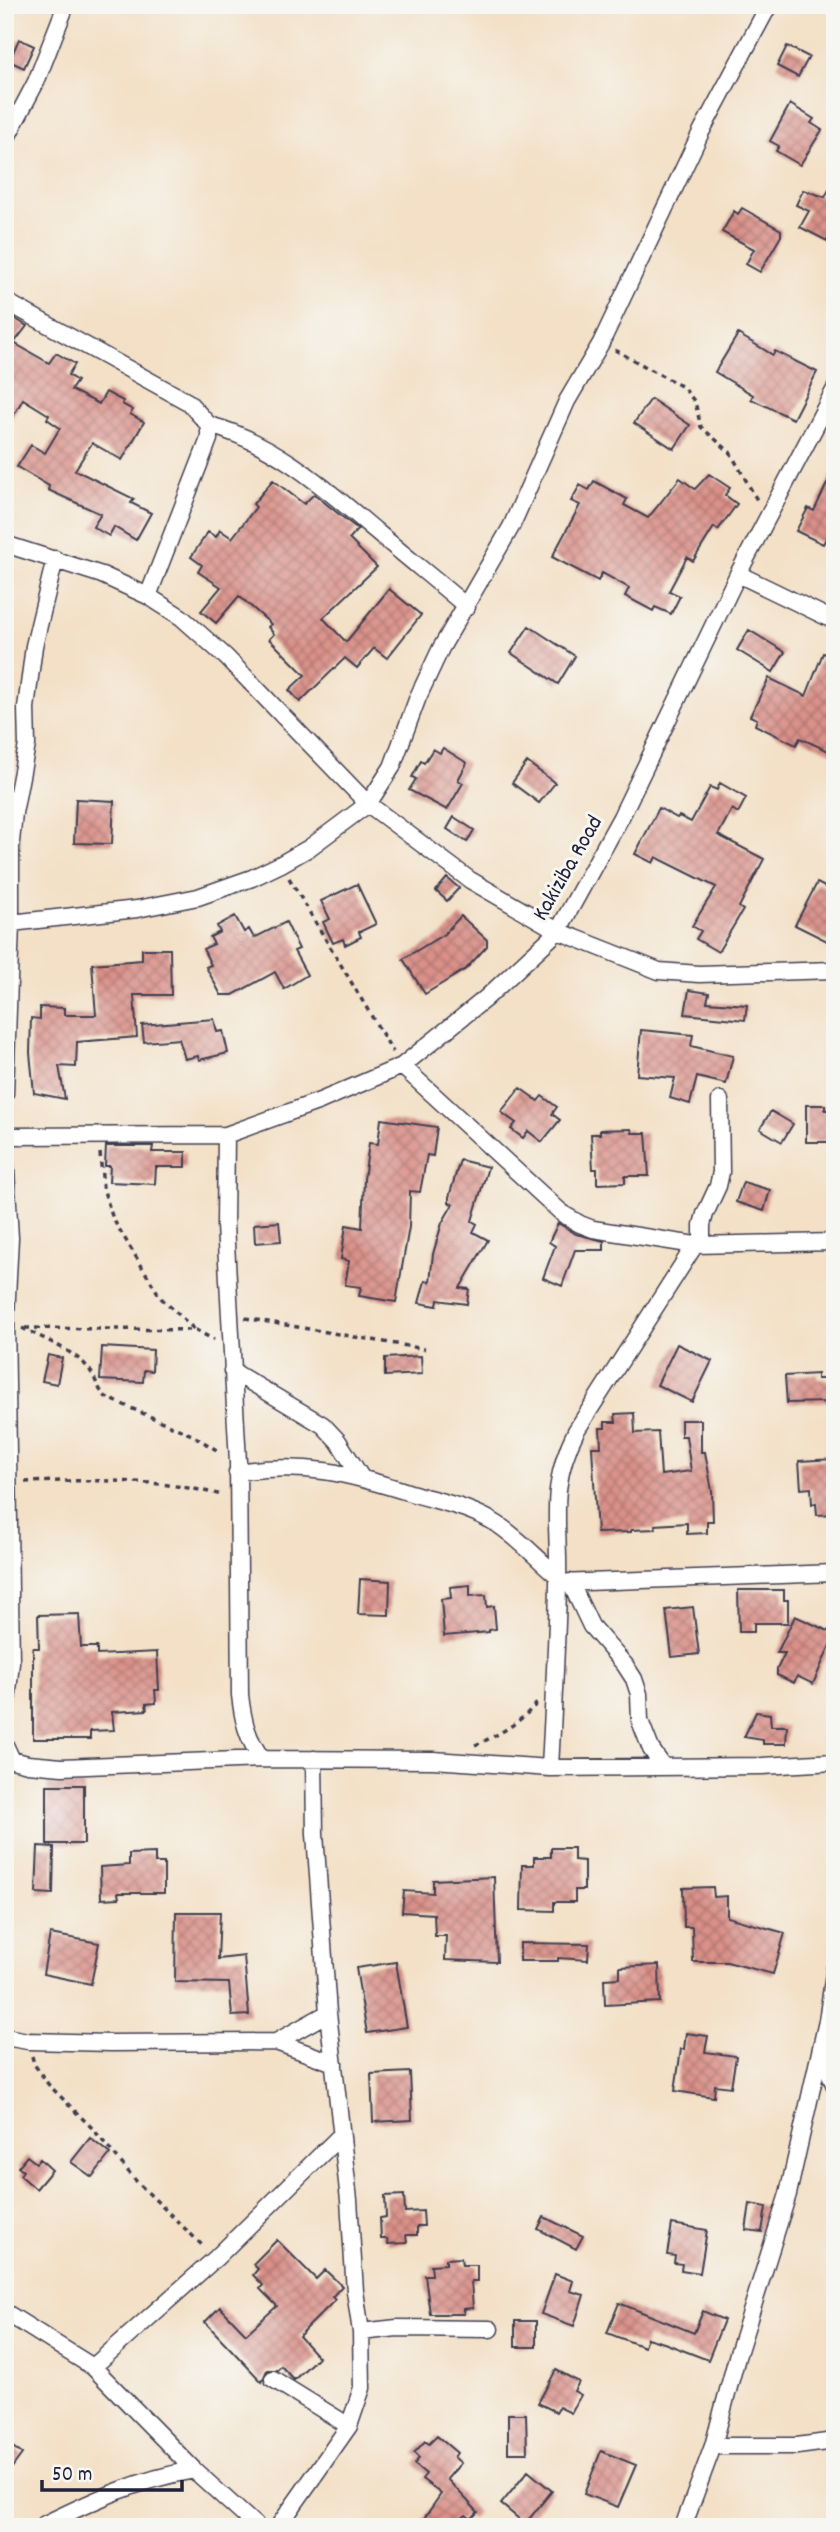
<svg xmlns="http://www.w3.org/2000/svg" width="840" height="2532" font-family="Dekko,sans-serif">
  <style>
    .building { fill: url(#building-cross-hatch) }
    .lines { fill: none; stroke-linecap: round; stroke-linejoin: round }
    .street-casing { stroke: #413e50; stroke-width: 19 }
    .path { stroke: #413e50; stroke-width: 3.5; stroke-dasharray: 5 5; stroke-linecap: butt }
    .street { stroke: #fff; stroke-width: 16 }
    .labels { text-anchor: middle; stroke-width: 6; stroke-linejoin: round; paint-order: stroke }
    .street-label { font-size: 23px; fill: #22223b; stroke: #f6f6f2 }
  </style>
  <defs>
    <pattern id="building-cross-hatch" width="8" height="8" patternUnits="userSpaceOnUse" patternTransform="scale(1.75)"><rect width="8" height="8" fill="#da9189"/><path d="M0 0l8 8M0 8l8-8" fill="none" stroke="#b07671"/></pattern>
  </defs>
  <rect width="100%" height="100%" fill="#f6f6f2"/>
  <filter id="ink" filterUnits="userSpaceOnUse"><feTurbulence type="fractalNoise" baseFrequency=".0143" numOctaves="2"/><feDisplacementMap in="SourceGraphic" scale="14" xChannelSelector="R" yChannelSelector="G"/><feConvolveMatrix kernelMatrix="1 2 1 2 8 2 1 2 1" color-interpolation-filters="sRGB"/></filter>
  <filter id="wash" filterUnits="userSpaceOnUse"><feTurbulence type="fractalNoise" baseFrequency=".00686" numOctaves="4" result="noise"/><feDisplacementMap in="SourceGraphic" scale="28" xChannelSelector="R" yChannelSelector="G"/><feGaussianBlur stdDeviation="1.57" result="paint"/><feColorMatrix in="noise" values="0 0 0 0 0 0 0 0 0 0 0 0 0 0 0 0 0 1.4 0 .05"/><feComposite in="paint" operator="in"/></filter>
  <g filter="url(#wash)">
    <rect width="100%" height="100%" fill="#f3e0c6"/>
    <g id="blocks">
      <path class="building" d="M19,39l15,7 -10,22 -15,-7z
        M787,46l22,11 -11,20 -21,-11z
        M790,104l24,15 -3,4 11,7 -22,35 -24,-14 3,-5 -9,-5z
        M835,179v66l-35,-18 9,-16 -13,-6 7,-15 22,7z
        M742,208l39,22v6l-21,36 -14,-8 8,-15 -32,-17 12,-21 4,3z
        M11,316l16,10 -13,17 35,20 7,-10 19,11 -7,11 9,6 -6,9 28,14 7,-12 17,9 -1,3 11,6 -3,4 14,8 -22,38 -30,-17 -17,27 59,29 -3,4 20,10 -15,27 -22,-13 -5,9 -16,-9 8,-13 -53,-24 1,-4 -32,-19 14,-22 14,8 15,-25 -13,-9 2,-4 -26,-16 -18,32v-106z
        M738,334l35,21 2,-4 42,21 -24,47 -42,-20 2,-4 -38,-23z
        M651,399l39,26 -16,24 -40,-26z
        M835,467v71l-7,-3 -5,9 -27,-13 12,-23 6,3z
        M709,474l21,14 -5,7 12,9 -19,26 -4,-3 -21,34 -6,-4 -18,34 11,5 -9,18 -16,-7 -2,4 -28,-15 4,-8 -27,-15 -4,8 -46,-24 28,-52 -9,-4 9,-16 9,5 5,-9 33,18 -3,6 24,13 32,-40 15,11z
        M273,480l31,24 10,-10 36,29 8,6 -9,10 28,28 -54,51 23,24 43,-53 32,26 -34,43 -13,-10 -17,20 -12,-10 -45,44 -11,-12 16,-15 -36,-36 5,-5 -6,-7 3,-3 -32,-28 -23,27 -15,-12 20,-24 -23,-15 4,-7 -11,-8 17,-25 8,5 4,-7 12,8 24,-31 -3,-3z
        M529,626l46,30 -17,28 -47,-31z
        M749,630l36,22 -12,20 -36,-22z
        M823,653l12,4v97l-35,-16 -4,7 -41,-20 2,-6 -7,-3 19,-38 37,18z
        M443,748l24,15 -9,17 5,3 -16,27 -38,-20 7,-11 -4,-2 9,-16 3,2 9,-14 7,4z
        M527,762l28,21 -16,20 -27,-20z
        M720,783l26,15 -8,15 -6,-4 -14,26 46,24 -25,48 4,3 -25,42 -22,-13 5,-8 -9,-5 24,-39 -60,-30 -3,6 -18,-9 24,-46 18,10 2,-2 12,6 19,-35 7,3z
        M76,799l38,2 -2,43 -38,-1z
        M454,817l20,13 -7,12 -20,-13z
        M447,878l12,10 -12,13 -11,-10z
        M817,883l18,9v53l-40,-20z
        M357,884l19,40 -17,8 2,5 -16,8 -2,-6 -10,4 -10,-21 7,-3 -9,-18z
        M235,916l9,16 5,-3 5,9 32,-16 13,27 -5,2 13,24 -23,14 -9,-17 -42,23h-12l-15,-28 5,-2 -8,-16 11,-5 -4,-7 10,-5 -3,-6z
        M461,916l26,24v6l-21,23 -41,25 -22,-35 41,-25z
        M142,949h28l1,46h-37l3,42 -60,5 -1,25 -17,-1 6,33 -31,-6 -4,-40 1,-35 9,1v-12l24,1v7h32l-4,-51 50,-4z
        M689,990l20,3 -2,9 40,3 -2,15 -60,-6z
        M214,1019l3,13 6,-1 5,22 -29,7 -1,-4 -13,3 -6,-20 -35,3 -2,-17z
        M641,1030l52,5 -2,11 42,10 -7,28 -29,-7 -7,27 -20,-6 5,-20 -38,-3z
        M520,1088l18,13 4,-5 15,11 -5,7 8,6 -18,22 -14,-11 -5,7 -12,-9 5,-6 -15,-11z
        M806,1105h19v5h10v32h-29z
        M771,1111l22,13 -11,18 -22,-13z
        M381,1119l56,8 -4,29 -6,-1 -7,37 -10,-1 -1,36 -13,75 -37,-6 2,-9 -16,-2 4,-24 -8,-2 5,-34 16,3 2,-49 5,-36 9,1z
        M631,1129l1,4h14l3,43h-24v7l-28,1v-15h-4l-2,-35h9v-4z
        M106,1146h47l-1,6h34v15h-30l-1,17 -46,-2 1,-16h-5z
        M460,1160l28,7 -16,54 5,3 -4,8 15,8 -28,48 9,1 -2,15 -29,-4 -1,6 -18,-3 6,-22 5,1 3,-28 9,-31 11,-19 -4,-1v-6z
        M743,1182l27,8 -6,21 -28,-9z
        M279,1222l2,19 -26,2 -1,-19z
        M558,1223l18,11 28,7v9h-29l-13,36 -19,-8 12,-32 -6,-4z
        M677,1344l35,17 -20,41 -35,-17z
        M102,1347l51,3 -1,21 -8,-1 -1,12 -43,-2z
        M48,1355l14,3 -5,26 -15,-3z
        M421,1356l1,18 -37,2v-18z
        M817,1374v5h12v23l-42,1 -2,-27z
        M634,1413l1,20 23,-1 3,43 30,-4 -5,-35h-5v-16h20v32h4l7,39 1,30h-6v12l-20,1v-11l-32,2 1,4 -25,1v2l-34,1 -5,-86h9l-1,-19h5v-6h11l-1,-8z
        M835,1459v55l-18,1 -1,-12 -4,1 -1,-16 -10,1 -2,-28z
        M360,1579l30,2 -1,34 -31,-1z
        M470,1585v11l16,-1 1,12 7,-1 2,23 -7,1v2l-45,4 -3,-37 10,-1 -1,-11z
        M738,1590h46v10h4v23h-34v9h-15z
        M693,1607l6,47 -27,3 -6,-47z
        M79,1614l2,33h16v8l60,-3 2,38h-4l1,13 -10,1 1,6 -35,2 2,18 -24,1v8h-57v-91h6l-1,-33z
        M795,1616l40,18 -22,50 -16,-8 -3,7 -17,-8v-6l8,-16h-8z
        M756,1712l14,2 1,12h16l-1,18h-23v-4l-19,-3z
        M47,1785h37v59h-37z
        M38,1846l16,1 -1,47 -17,-1z
        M551,1848h23v12l10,1v29h-9v12h-21v9l-33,-1 1,-45h12v-8h17z
        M155,1853v10h9v30h-46l1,5 -18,1 -1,-32 29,-2v-11z
        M494,1877l3,85 -52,-2 1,-24h-11l-1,-22 -32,-2 2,-21 29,2v-13z
        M713,1887l1,10 13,-1v21l58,16 -12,41 -46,-12h-34l-1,-35h-8l-1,-39z
        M176,1912h44l-2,47 26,-3 5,59 -17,1 -3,-33 -54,-1z
        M50,1934l49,9 -8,41 -48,-10z
        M520,1943l69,1 -1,16 -30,-2v3h-38z
        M396,1962l11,65 -40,6 -11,-65z
        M659,1965l1,37 -55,3 -1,-26 16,-1v-11z
        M686,2033l22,3 -3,16 31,4 -5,31 -16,-2 -1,12 -39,-6 6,-42h3z
        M410,2072l2,48 -39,2 -2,-48z
        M90,2138l20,16 -18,23 -21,-15z
        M27,2156l9,7 4,-4 12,11 -16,19 -16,-14 3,-4 -5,-4z
        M404,2195l1,17 18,-1 1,15h-7v9h-11l1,8 -19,1 -1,-5h-6l-1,-21 6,-1 -1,-21z
        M750,2204l16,3 -4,25 -16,-2z
        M544,2217l39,19 -7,13 -38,-20z
        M672,2224l35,6 -7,43 -19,-3 1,-6 -8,-1 1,-7 -8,-1z
        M277,2240l39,39 9,-9 17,16 -10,11 3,3 -36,36 19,21 -24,23 -13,-14 -4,4h-10l-5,12 -57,-60 15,-15 26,27 31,-28 -17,-17 3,-4 -10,-10 5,-6 -5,-5z
        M461,2258l1,7h15v16h-6l2,27 -9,1v5h-34l-5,-39h7l-1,-10 15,-1v-5z
        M555,2274l18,7 -3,10 14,4 -10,31 -33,-12z
        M619,2303l75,30 9,-22 21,9 -16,40 -44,-17 -17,-5 -3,9 -37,-14z
        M515,2321h21v26h-21z
        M556,2370l23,12 -5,9 7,4 -10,18 -12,-6 -3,5 -18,-9z
        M508,2414h18l1,39h-19z
        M437,2436l20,17 -3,4 7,6 -14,16 31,33 -7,7 -5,-4 -14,12h-34l23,-33 -19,-15 4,-5 -12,-10 5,-6 -5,-5 11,-12 4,3z
        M5,2441l17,13 -17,23z
        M601,2451l35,14 -18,42 -34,-13z
        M528,2471l24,20 -27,33 -24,-20z"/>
    </g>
  </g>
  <g filter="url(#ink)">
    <use href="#blocks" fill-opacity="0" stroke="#413e50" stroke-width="2"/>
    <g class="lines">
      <g class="street-casing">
        <path id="street" d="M5,141l31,-59 30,-77
          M5,301l183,101 21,23v14l-61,157
          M209,425c65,17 116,63 167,106 30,26 61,50 91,76
          M5,544l97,31 46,21 33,21 45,40 142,147 102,76 88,51 101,40 40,3 136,-4
          M738,574l97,47
          M11,923l126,-14 61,-12 54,-19 29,-14 28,-16 59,-44 24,-37 26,-70 23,-49 70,-121 56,-126 34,-58 100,-211 68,-127
          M402,1066l161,148 17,10 13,5 102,16 140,-3
          M5,1094l6,-171v-81l3,-29 13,-68 -1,-37 8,-62 21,-87
          M226,1135l-1,90 13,237 2,233c3,26 7,43 22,64
          M5,1136l221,-1 94,-34 82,-35 84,-68 72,-67 63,-114 117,-243 97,-185
          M5,1152l5,86 -4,78 5,346 -6,59
          M702,1245v-20l3,-11 13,-28 3,-14 -1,-72
          M232,1371l91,54 15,16 23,36
          M237,1472c68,-10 111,1 174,21 30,9 59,14 86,31 23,15 40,35 61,52
          M570,1582l21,44 34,39 9,14 5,15 1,27 11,28 11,16
          M559,1583l276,-10
          M5,1745l7,15 16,4 34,3 200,-8 171,1 117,8 212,-2 73,-4
          M550,1768c3,-61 7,-122 8,-183 2,-61 -11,-96 18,-154l119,-186
          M5,2037l23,4 83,2 165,-1 52,-29
          M828,2037l3,40 4,9
          M276,2042l58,21
          M5,2312l88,55 101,103 63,57
          M361,2332l36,-4 93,1
          M93,2367l123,-109 125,-123
          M273,2379l76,47
          M713,2446h84l38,-5
          M43,2525c49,-24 96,-46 151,-55
          M278,2527l71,-101 13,-38 -1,-56 -6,-41 -6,-91 -21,-187 -13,-179 -1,-75
          M683,2527l30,-81 24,-89 51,-163 39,-173 8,-54"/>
      </g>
      <path class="path" d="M615,350l68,37 12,15 6,25 29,25 27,48
        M289,878l104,174
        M100,1153l3,35 10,31 48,79 33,31
        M245,1318l180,31
        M22,1328c19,9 54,24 67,41 7,9 8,20 17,28l86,38 28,17
        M25,1328l171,2 18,10
        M25,1482c71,-2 128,-4 197,13
        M475,1745c24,-10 45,-22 62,-42
        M32,2056l2,8 14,20 45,45 44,53 67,65"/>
      <use href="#street" class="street"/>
    </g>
  </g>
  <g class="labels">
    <g class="street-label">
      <text transform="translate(566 867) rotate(-60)" y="8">Kakiziba Road</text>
    </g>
  </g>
  <rect width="840" height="2532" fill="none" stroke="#f6f6f2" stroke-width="28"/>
  <path d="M42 2480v10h140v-10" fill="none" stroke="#22223b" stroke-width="3.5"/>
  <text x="52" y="2480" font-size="21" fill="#22223b" stroke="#f6f6f2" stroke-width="5" paint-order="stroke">50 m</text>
</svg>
